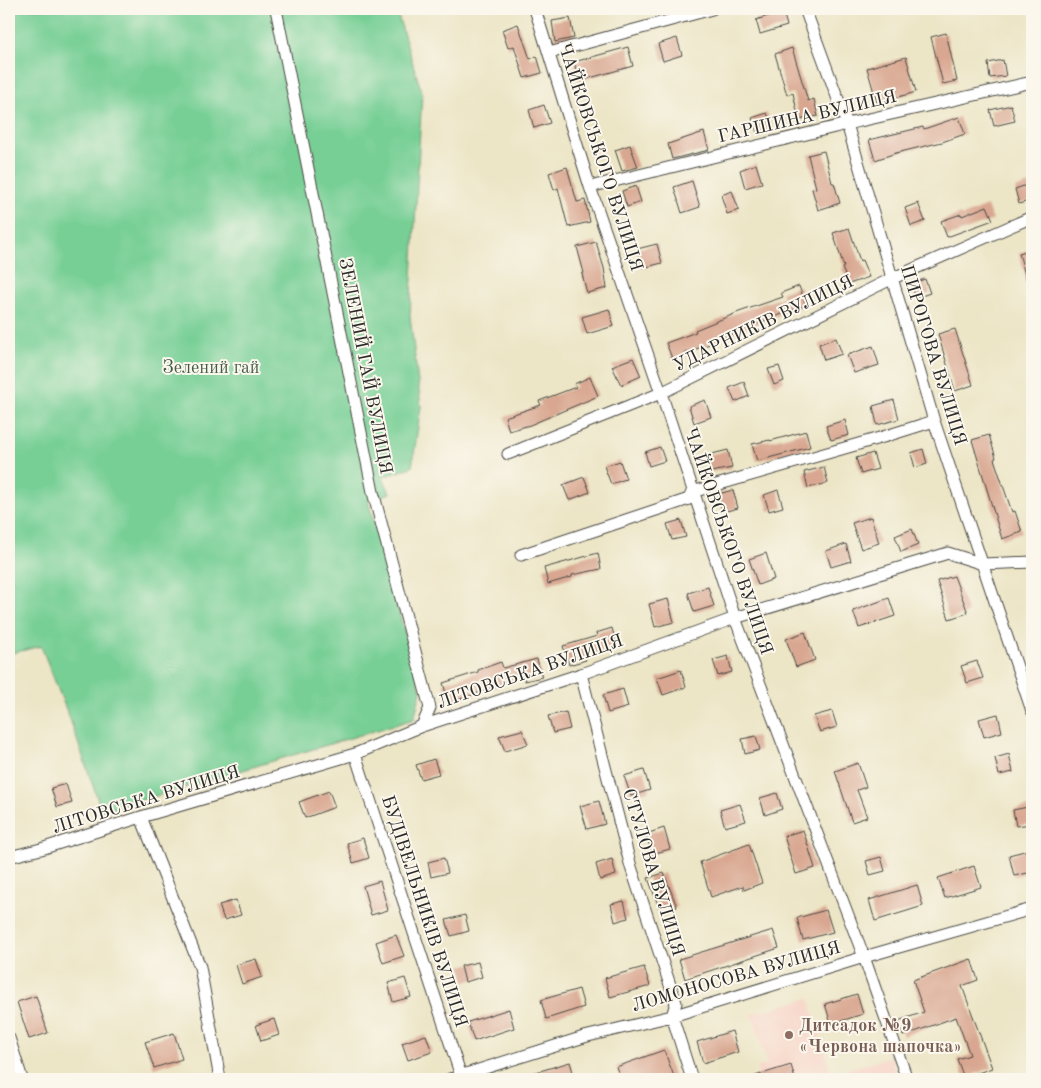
<svg xmlns="http://www.w3.org/2000/svg" width="1041" height="1088" font-family="'Old Standard TT',serif">
  <style>
    .built { fill: #f6d2c4 }
    .green { fill: #77cf95; stroke: #517d60 }
    .building { fill: #d9a791 }
    .lines { fill: none; stroke-linecap: round; stroke-linejoin: round }
    .street-casing { stroke: #484742; stroke-width: 13 }
    .street { stroke: #fff; stroke-width: 11 }
    .education-dot { fill: #8d6e63; stroke: #fbf7ec; stroke-width: 2 }
    .labels { text-anchor: middle; stroke-width: 4; stroke-linejoin: round; paint-order: stroke }
    .street-label { font-size: 18px; fill: #2b2b2b; stroke: #fbf7ec }
    .park-label { font-size: 18px; fill: #425c4b; stroke: #fbf7ec }
    .education-label { font-size: 18px; font-weight: bold; fill: #785e54; stroke: #fbf7ec; text-anchor: start }
  </style>
  <rect width="100%" height="100%" fill="#fbf7ec"/>
  <filter id="ink" filterUnits="userSpaceOnUse"><feTurbulence type="fractalNoise" baseFrequency=".02" numOctaves="2"/><feDisplacementMap in="SourceGraphic" scale="10" xChannelSelector="R" yChannelSelector="G"/><feConvolveMatrix kernelMatrix="1 2 1 2 8 2 1 2 1" color-interpolation-filters="sRGB"/></filter>
  <filter id="wash" filterUnits="userSpaceOnUse"><feTurbulence type="fractalNoise" baseFrequency=".0096" numOctaves="4" result="noise"/><feDisplacementMap in="SourceGraphic" scale="20" xChannelSelector="R" yChannelSelector="G"/><feGaussianBlur stdDeviation="1.12" result="paint"/><feColorMatrix in="noise" values="0 0 0 0 0 0 0 0 0 0 0 0 0 0 0 0 0 1.4 0 .05"/><feComposite in="paint" operator="in"/></filter>
  <g filter="url(#wash)">
    <rect width="100%" height="100%" fill="#ece5c6"/>
    <path class="built" d="M809,998l23,77 59,-19 6,23h-137l-3,-11 10,-4 -15,-50z"/>
    <path class="green" d="M9,9h387l26,84 -12,223 11,91 -9,60 -29,10 7,16 -22,8 53,190 -7,28 -312,93 -31,-90 -30,-76 -32,8z"/>
    <g id="blocks">
      <path class="building" d="M783,11l4,15 -27,8 -4,-14z
        M570,18l4,20 -19,4 -3,-21z
        M518,24l12,35 7,-3 5,17 -18,5 -10,-32 -6,2 -6,-18z
        M946,33l11,48 -14,3 -12,-47z
        M677,38l5,17 -19,6 -5,-17z
        M628,47l5,19 -54,15 -5,-19z
        M792,48l16,53 6,-2 4,17 -19,4 -6,-27 -6,2 -12,-41z
        M906,57l10,35 -39,11 -10,-35z
        M1003,60l3,16 -16,2 -2,-15z
        M544,105l6,18 -16,5 -5,-18z
        M1011,105l4,16 -21,5 -4,-16z
        M767,113l6,17 -15,5 -6,-17z
        M959,117l6,17 -23,8 -46,11 -21,7 -6,-20 54,-13 1,2z
        M704,132l5,18 -37,9 -4,-15z
        M630,145l8,22 -16,4 -7,-21z
        M824,151l8,32h2l6,20 -22,7 -6,-21 4,-1 -8,-33z
        M756,164l6,19 -17,5 -5,-18z
        M567,167l10,35 8,-2 5,22 -22,5 -10,-39 -4,2 -5,-17z
        M692,181l8,26 -18,6 -8,-26z
        M1032,183v17l-13,4 -4,-15z
        M636,186l5,16 -14,5 -5,-16z
        M732,191l7,19 -12,4 -6,-19z
        M918,203l7,18 -14,5 -6,-18z
        M987,206l6,14 -46,17 -6,-16 20,-7 1,2z
        M849,228l11,33 2,-1 7,17 -20,7 -7,-16 2,-1 -11,-34z
        M596,242l8,26 3,20 -20,5 -5,-19 2,-1 -7,-26z
        M657,244l5,19 -19,5 -6,-19z
        M1032,249v39l-3,1 -10,-36z
        M925,279l5,14 -14,5 -5,-14z
        M799,286l7,19 -53,20 -36,15 1,1 -33,12 1,3 -13,5 -7,-18 30,-11 -1,-2 44,-18 44,-15 -2,-4z
        M609,309l5,17 -27,8 -5,-17z
        M955,329l18,56 -18,6 -17,-57z
        M836,338l6,16 -18,6 -5,-16z
        M873,346l6,19 -25,8 -7,-18z
        M633,358l8,18 -20,9 -9,-19z
        M779,366l5,15 -10,4 -6,-16z
        M590,377l8,19 -68,29 -21,6 -4,-14 36,-12 -2,-4 37,-14 -2,-3z
        M744,382l5,14 -14,6 -6,-14z
        M705,400l6,17 -17,6 -5,-17z
        M894,400l5,19 -22,6 -4,-19z
        M845,420l4,15 -18,5 -5,-14z
        M806,431l4,16 -53,14 -5,-17 18,-4v1z
        M989,435l7,23 -2,1 18,53 3,-1 7,21 -20,7 -30,-99z
        M660,447l5,14 -16,5 -4,-14z
        M923,449l4,15 -12,4 -4,-15z
        M728,450l4,18 -21,4 -3,-17z
        M873,453l5,16 -17,5 -5,-16z
        M620,461l6,18 -15,5 -7,-18z
        M824,467l4,16 -20,5 -4,-16z
        M584,477l6,15 -21,8 -6,-15z
        M733,490l5,18 -15,4 -5,-18z
        M778,490l5,17 -14,4 -5,-16z
        M871,517l8,26 -18,6 -9,-26z
        M681,520l5,17 -14,3 -5,-16z
        M912,529l6,16 -17,7 -6,-16z
        M846,544l5,17 -20,6 -5,-16z
        M598,553l3,16 -29,6v2l-24,7 -4,-16z
        M766,553l8,26 -16,6 -9,-26z
        M954,576l14,37 -19,6 -12,-38z
        M708,587l6,19 -20,6 -6,-19z
        M889,598l6,18 -36,12 -6,-17z
        M668,599l6,23 -19,5 -6,-23z
        M612,628l5,19 -33,9 2,4 -17,5 -6,-19 34,-10 -1,-3z
        M805,632l10,28 -19,7 -10,-28z
        M728,656l4,16 -14,4 -5,-16z
        M537,659l5,18 -17,4 -1,-4 -75,26 -6,-20 35,-11v-2l23,-8 2,6z
        M977,661l6,17 -16,5 -6,-17z
        M681,670l5,17 -23,8 -6,-17z
        M623,689l5,18 -20,6 -5,-18z
        M832,711l5,16 -17,5 -6,-16z
        M566,712l4,17 -17,4 -5,-17z
        M998,714l4,18 -18,5 -5,-18z
        M522,730l6,14 -23,7 -6,-15z
        M756,736l4,14 -15,4 -3,-15z
        M1009,754l4,18 -14,3 -4,-17z
        M434,759l5,15 -18,5 -5,-14z
        M858,763l8,24 -9,3 10,27 -15,5 -17,-51z
        M644,770l6,20 -19,6 -7,-20z
        M66,784l6,19 -15,4 -6,-19z
        M329,791l6,16 -30,11 -6,-16z
        M777,793l5,16 -17,6 -5,-17z
        M599,801l6,23 -18,5 -7,-23z
        M740,804l6,17 -21,6 -5,-17z
        M1028,807l3,17 -15,2 -3,-16z
        M664,828l6,21 -18,5 -6,-20z
        M803,830l12,38 -19,6 -12,-38z
        M363,838l6,20 -16,5 -6,-20z
        M749,844l13,39 -18,7 -1,-4 -32,11 -11,-35z
        M1032,849v23l-18,4 -5,-21z
        M881,857l4,14 -15,4 -4,-14z
        M444,858l4,15 -17,4 -3,-15z
        M612,859l4,16 -16,5 -4,-16z
        M974,866l7,21 -36,11 -7,-20z
        M664,873l13,34 -16,6 -13,-35z
        M380,881l8,29 -17,5 -8,-29z
        M917,885l6,21 -48,15 -6,-21z
        M236,900l5,15 -17,5 -5,-15z
        M624,901l4,17 -13,4 -4,-18z
        M826,910l7,22 -30,8 -6,-22z
        M465,915l4,16 -18,5 -5,-16z
        M773,930l6,18 -94,31 -6,-20z
        M396,935l8,21 -21,7 -7,-21z
        M256,959l6,18 -20,7 -6,-19z
        M971,959l7,21 -16,6 30,82 -28,10 -7,-19 13,-4 -14,-38 -53,19 -5,-15 26,-9 -11,-32z
        M478,962l4,15 -17,5 -4,-16z
        M644,967l6,19 -40,11 -5,-19z
        M405,978l6,19 -18,5 -5,-19z
        M579,989l5,18 -38,12 -5,-19z
        M857,994l6,20 -32,10 -6,-20z
        M36,996l12,37 -19,6 -12,-37z
        M509,1009l5,19 -40,13 -6,-19z
        M274,1019l5,16 -18,6 -5,-16z
        M732,1031l6,21 -35,11 -6,-21z
        M174,1033l8,26 -28,9 -9,-26z
        M426,1035l6,17 -24,8 -6,-17z
        M664,1050l11,29h-54l-5,-12z
        M570,1062l5,17h-51l-1,-3z
        M791,1065l4,14h-40v-3z"/>
    </g>
  </g>
  <g filter="url(#ink)">
    <use href="#blocks" fill-opacity="0" stroke="#484742" stroke-width="1"/>
    <g class="lines">
      <g class="street-casing">
        <path id="street" d="M276,9l97,483 57,216 -8,18
          M535,9l55,178 71,206 74,225 129,339 43,122
          M805,9l42,115 87,297 98,290
          M549,53l163,-44
          M590,187l257,-63 185,-42
          M508,454l153,-61 230,-114 141,-62
          M521,555l168,-56 3,-7 191,-55 51,-16
          M581,674l50,193 45,136 -4,13 20,63
          M355,754l107,325
          M141,817l59,150 20,112
          M9,857l32,-8 100,-32 214,-63 67,-28 159,-52 154,-56 213,-65 35,11 49,-2
          M9,1038l13,41
          M450,1079l134,-42 88,-21 192,-59 168,-48"/>
      </g>
      <use href="#street" class="street"/>
    </g>
  </g>
  <circle class="education-dot" cx="789" cy="1035" r="5"/>
  <g class="labels">
    <g class="street-label">
      <text transform="translate(807 116) rotate(-13)" y="6">ГАРШИНА ВУЛИЦЯ</text>
      <text transform="translate(601 157) rotate(72)" y="6">ЧАЙКОВСЬКОГО ВУЛИЦЯ</text>
      <text transform="translate(763 323) rotate(-26)" y="6">УДАРНИКІВ ВУЛИЦЯ</text>
      <text transform="translate(934 355) rotate(73)" y="6">ПИРОГОВА ВУЛИЦЯ</text>
      <text transform="translate(366 366) rotate(79)" y="6">ЗЕЛЕНИЙ ГАЙ ВУЛИЦЯ</text>
      <text transform="translate(729 541) rotate(71)" y="6">ЧАЙКОВСЬКОГО ВУЛИЦЯ</text>
      <text transform="translate(530 671) rotate(-19)" y="6">ЛІТОВСЬКА ВУЛИЦЯ</text>
      <text transform="translate(146 799) rotate(-17)" y="6">ЛІТОВСЬКА ВУЛИЦЯ</text>
      <text transform="translate(654 872) rotate(73)" y="6">СТУЛОВА ВУЛИЦЯ</text>
      <text transform="translate(425 911) rotate(72)" y="6">БУДІВЕЛЬНИКІВ ВУЛИЦЯ</text>
      <text transform="translate(736 976) rotate(-16)" y="6">ЛОМОНОСОВА ВУЛИЦЯ</text>
    </g>
    <g class="park-label">
      <text x="211" y="373">Зелений гай</text>
    </g>
    <g class="education-label">
      <text x="799" y="1031">Дитсадок №9<tspan x="799" dy="21">«Червона шапочка»</tspan></text>
    </g>
  </g>
  <rect width="1041" height="1088" fill="none" stroke="#fbf7ec" stroke-width="30"/>
</svg>
